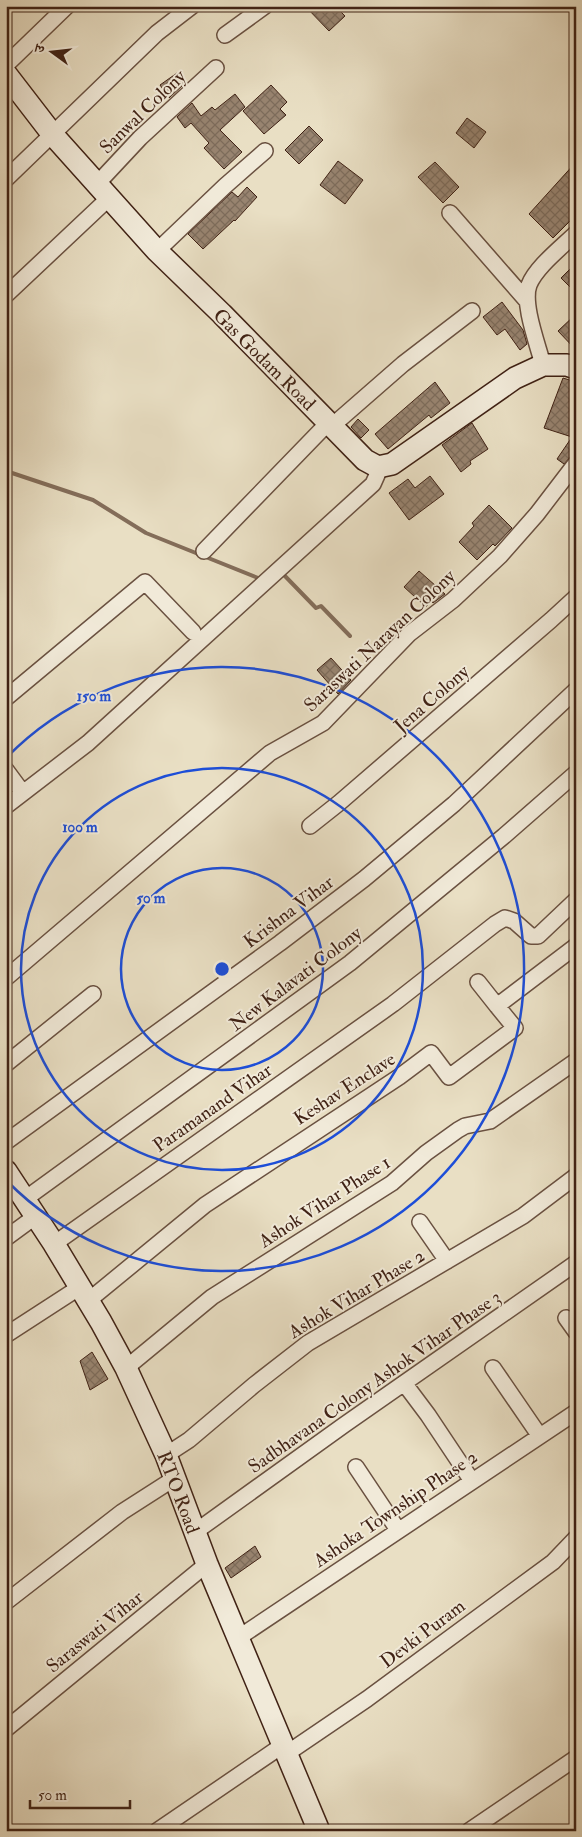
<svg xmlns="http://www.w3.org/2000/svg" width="582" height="1837" font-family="'IM FELL Double Pica','Noto Serif Devanagari',serif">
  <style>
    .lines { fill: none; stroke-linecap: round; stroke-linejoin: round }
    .stream { stroke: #836d5a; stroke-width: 4 }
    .building { fill: url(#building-cross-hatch); stroke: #402215 }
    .street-casing { stroke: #6a5141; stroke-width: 18 }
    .secondary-casing { stroke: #402215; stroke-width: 24 }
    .street { stroke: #f1ead9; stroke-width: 15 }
    .secondary { stroke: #f1ead9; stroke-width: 21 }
    .ring { fill: none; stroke: #1d4ed8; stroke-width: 2.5 }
    .labels { text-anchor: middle; stroke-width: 4; stroke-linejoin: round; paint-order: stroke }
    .street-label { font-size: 19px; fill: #402215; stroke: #f1ead9 }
    .centre { fill: #1d4ed8; stroke: #f1ead9; stroke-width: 2.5 }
    .ring-label { font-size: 15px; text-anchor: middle; font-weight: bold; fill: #1d4ed8; stroke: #f1ead9; stroke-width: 4; stroke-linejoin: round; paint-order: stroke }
  </style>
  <defs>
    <pattern id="building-cross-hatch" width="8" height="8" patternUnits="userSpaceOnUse" patternTransform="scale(1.25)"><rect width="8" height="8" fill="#988470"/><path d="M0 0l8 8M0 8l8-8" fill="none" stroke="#7d6c5b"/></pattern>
  </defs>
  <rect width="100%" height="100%" fill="#e9dfc4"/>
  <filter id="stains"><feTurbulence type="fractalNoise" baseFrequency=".004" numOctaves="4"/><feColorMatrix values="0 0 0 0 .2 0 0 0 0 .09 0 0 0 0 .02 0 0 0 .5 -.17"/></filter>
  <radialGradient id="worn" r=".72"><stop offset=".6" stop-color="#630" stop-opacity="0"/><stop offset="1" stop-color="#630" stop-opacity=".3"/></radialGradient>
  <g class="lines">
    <path class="stream" d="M6,471l87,29 53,33 117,47
      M281,575l2,-1 33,34 5,-2 29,30"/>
  </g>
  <path class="building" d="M305,6h30l10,10 -16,15z
    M177,73l7,11 -15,14 -9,-13z
    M271,85l16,17 -7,7 6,6 -22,19 -21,-23z
    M235,94l10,13 -25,23 22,22 -18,17 -20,-21 5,-5 -18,-20 -6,5 -8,-11 15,-14 9,13 11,-9 3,3z
    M467,118l19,14 -12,16 -18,-15z
    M309,126l14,14 -24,24 -14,-14z
    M338,161l25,19 -18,24 -25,-19z
    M435,162l24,25 -16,16 -25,-26z
    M576,162v53l-23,23 -24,-24z
    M247,187l10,10 -22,24 -1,-1 -31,29 -15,-15 44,-42 6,5z
    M576,263v30l-15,-15z
    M502,302l21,28 4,14 -7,6 -15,-21 -8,6 -14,-18z
    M576,314v36l-18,-19z
    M563,378l13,4v69l-12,13 -7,-5 15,-22 -28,-9z
    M435,382l15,21 -19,15 -2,-3 -41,34 -13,-15z
    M358,419l11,11 -8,8 -10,-11z
    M472,423l16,26 -18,12 1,3 -10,8 -19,-27z
    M430,476l14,18 -35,26 -20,-27 19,-14 7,9z
    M489,505l23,23 -17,18 -2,-2 -16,16 -18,-18 15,-16 -2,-3z
    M419,571l26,23 -12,9 -2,-2 -5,6 -22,-20z
    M331,658l20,22 -13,14 -21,-24z
    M92,1352l16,27 -18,11 -10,-29z
    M255,1546l6,11 -30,21 -6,-10z"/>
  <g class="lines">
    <g class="street-casing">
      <path id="street" d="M225,35l40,-29
        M6,65l61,-59
        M6,179l151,-146 35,-27
        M97,184l43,-46 76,-70
        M450,213l77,88
        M157,251l68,-65 40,-35
        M6,295l103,-97
        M543,365c-5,-20 -21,-61 -14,-80 7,-18 33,-38 47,-52
        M332,426l71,-62 69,-53
        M204,551l124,-128
        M6,698l139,-116 48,50
        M6,770l17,23
        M6,806l82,-63 285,-259 4,-9 1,-8
        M310,826l29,-23 212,-183 25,-23
        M6,978l264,-225 53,-30 86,-89 44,-34 47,-44 37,-42 39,-51
        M478,982l19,24
        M6,1064l87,-70
        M6,1142l274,-199 84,-64 90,-75 122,-114
        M25,1199l325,-236 154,-127 72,-63
        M420,1222l27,39
        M6,1238l30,-22
        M54,1244l339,-240 102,-80 10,-6 9,3 17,15h7l38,-36
        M88,1301l117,-96 194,-128 32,-24 18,24 66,-49 -18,-22 79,-60
        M566,1318l10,14
        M6,1335l74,-48
        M126,1368l86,-71 180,-114 34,-30 32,-23 7,-4 25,-5 86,-60
        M493,1368l46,67
        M404,1383l24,32 44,66
        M166,1455l23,-15 65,-55 54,-42 215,-127 53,-40
        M356,1467l42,63
        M195,1532l149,-107 232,-162
        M6,1602l116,-90 53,-34
        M238,1638l338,-226
        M6,1729l201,-165
        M286,1754l81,-55 186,-137 23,-24
        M157,1831l126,-86
        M469,1831l107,-73"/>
    </g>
    <g class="secondary-casing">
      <path id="secondary" d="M6,74l47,61 104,116 65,63 143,146 13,7 14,-3 123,-86 28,-13h24l9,3
        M6,1171l48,73 47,78 25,46 40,87 41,109 112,267"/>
    </g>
    <use href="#street" class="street"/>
    <use href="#secondary" class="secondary"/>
  </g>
  <g class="ring">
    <circle cx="222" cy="969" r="101"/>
    <circle cx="222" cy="969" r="201"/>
    <path d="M7 757A302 302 0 1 1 7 1181"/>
  </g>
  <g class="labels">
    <g class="street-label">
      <text transform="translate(142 111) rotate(-44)" y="7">Sanwal Colony</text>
      <text transform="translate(265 359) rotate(45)" y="7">Gas Godam Road</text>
      <text transform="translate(379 640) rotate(-43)" y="7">Saraswati Narayan Colony</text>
      <text transform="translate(431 698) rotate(-41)" y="7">Jena Colony</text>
      <text transform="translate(288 911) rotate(-37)" y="7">Krishna Vihar</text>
      <text transform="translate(295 978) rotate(-37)" y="7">New Kalavati Colony</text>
      <text transform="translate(344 1088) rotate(-33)" y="7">Keshav Enclave</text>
      <text transform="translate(212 1107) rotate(-35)" y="7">Paramanand Vihar</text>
      <text transform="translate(324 1201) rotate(-33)" y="7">Ashok Vihar Phase 1</text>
      <text transform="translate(356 1293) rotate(-31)" y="7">Ashok Vihar Phase 2</text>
      <text transform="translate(374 1381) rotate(-35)" y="7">Sadbhavana Colony Ashok Vihar Phase 3</text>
      <text transform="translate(179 1492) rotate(69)" y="7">RTO Road</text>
      <text transform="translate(395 1508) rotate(-34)" y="7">Ashoka Township Phase 2</text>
      <text transform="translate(94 1631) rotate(-39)" y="7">Saraswati Vihar</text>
      <text transform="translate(422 1633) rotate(-37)" y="7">Devki Puram</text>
    </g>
  </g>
  <circle cx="222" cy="969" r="8" class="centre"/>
  <g class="ring-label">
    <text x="94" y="701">150 m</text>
    <text x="80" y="832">100 m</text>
    <text x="151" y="903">50 m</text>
  </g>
  <rect width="582" height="1837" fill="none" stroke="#e9dfc4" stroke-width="25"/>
  <rect x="8" y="8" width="567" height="1822" fill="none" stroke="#402215" stroke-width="2.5"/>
  <rect x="12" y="12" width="557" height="1812" fill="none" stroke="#402215"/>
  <g transform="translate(52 52) rotate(285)" stroke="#f1ead9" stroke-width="4" paint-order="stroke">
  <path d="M0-4L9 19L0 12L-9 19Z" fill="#402215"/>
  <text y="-8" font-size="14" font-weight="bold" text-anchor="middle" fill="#402215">उ</text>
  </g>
  <path d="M30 1800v8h100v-8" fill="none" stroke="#402215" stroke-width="2.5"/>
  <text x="38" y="1800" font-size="15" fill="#402215" stroke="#f1ead9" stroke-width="4" paint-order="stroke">50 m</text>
  <rect width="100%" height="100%" filter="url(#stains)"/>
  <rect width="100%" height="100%" fill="url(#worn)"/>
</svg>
